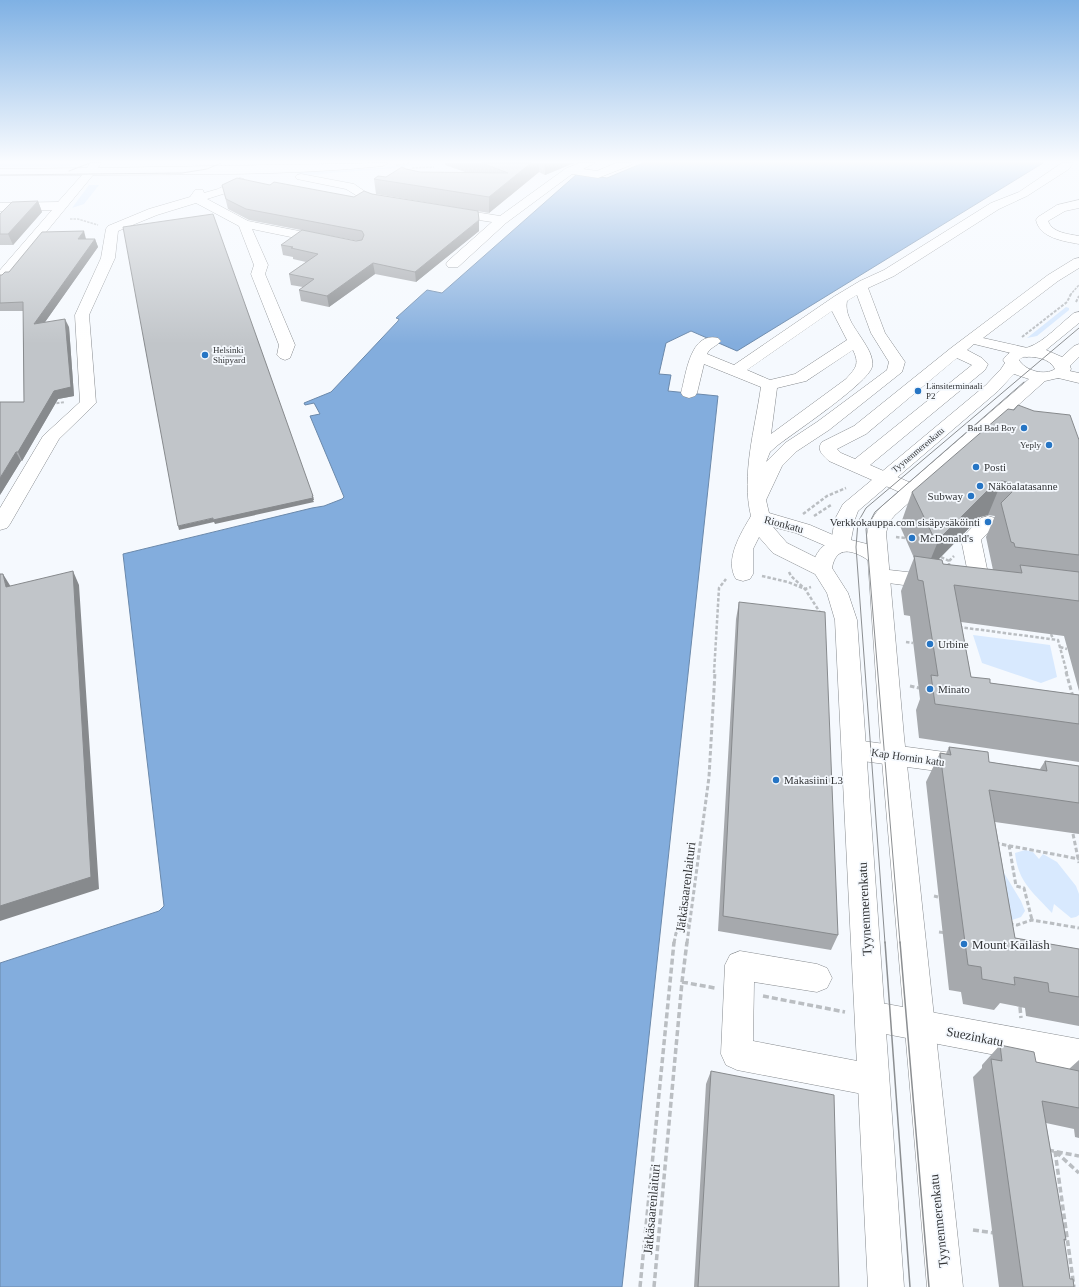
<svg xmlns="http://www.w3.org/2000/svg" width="1079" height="1287" font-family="Georgia,serif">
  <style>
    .green { fill: #d8e9fe }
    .water { fill: #83addd; stroke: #6b89ab }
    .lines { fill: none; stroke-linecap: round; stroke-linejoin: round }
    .minor-casing { stroke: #878b8f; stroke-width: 1 }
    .major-casing { stroke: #878b8f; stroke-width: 1 }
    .path-far4 { stroke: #babec2; stroke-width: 1.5; stroke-dasharray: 2.5 1; stroke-linecap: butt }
    .path-far3 { stroke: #babec2; stroke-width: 2; stroke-dasharray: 3 1.5; stroke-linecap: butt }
    .path-far2 { stroke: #babec2; stroke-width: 2.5; stroke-dasharray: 3.5 2; stroke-linecap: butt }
    .path-far1 { stroke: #babec2; stroke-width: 3; stroke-dasharray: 4.5 2.5; stroke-linecap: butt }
    .path { stroke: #babec2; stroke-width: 3.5; stroke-dasharray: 6 3; stroke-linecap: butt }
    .minor { fill: #fff; fill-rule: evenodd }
    .major { fill: #fff; fill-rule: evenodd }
    .tram-far1 { stroke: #8b8e91; stroke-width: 1 }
    .tram { stroke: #8b8e91; stroke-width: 1.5 }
    .wall { fill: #a6a9ad; fill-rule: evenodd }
    .shaded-wall { fill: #878a8d }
    .building { fill: #c1c5c9; stroke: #878a8d }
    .poi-dot { fill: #2675c4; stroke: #f5f9fe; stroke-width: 1.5 }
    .labels { text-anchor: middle; stroke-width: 3.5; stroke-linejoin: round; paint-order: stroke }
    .far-poi-label { font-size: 9px; fill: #323436; stroke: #f5f9fe; text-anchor: start }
    .far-street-label { font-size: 9px; fill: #323436; stroke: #f5f9fe }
    .poi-label { font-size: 11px; fill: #323436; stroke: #f5f9fe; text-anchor: start }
    .street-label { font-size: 11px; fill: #323436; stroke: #f5f9fe }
    .near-street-label { font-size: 13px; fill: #323436; stroke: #f5f9fe }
    .near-poi-label { font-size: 13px; fill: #323436; stroke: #f5f9fe; text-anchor: start }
  </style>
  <rect width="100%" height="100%" fill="#f5f9fe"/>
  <path class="green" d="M0,163h82l-13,3 -69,1z
    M418,163h8c-27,5 -56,7 -84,9 -15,1 -32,5 -46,1l4,-1 82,-4z
    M89,185h10l-15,19 -12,4z
    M1066,307l3,1v2l-32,26 -10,2z
    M973,635l77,10 7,32 -16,6 -59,-20z
    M1025,850l8,2 6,7 4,-5 14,8 19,24 3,8v21l-3,2 -5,1 -17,-14 -2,9c-19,-21 -34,-31 -37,-60z
    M1001,868l20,33 4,10 -4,6 -9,3z"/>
  <path class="water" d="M643,163h400l-306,188 -46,-20 -25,12 -7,31 12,1 -3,16 50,5 -96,891h-622v-324l159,-52 5,-5 -41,-352 189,-46 12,-2 18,-7 2,-2 -34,-81 10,-2 -6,-11 -9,2 -1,-2 27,-11 67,-71 1,-2 -3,-1 31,-28 15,3 135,-119 30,4z"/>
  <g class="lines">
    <g class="minor-casing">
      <path id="minor" d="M90,163h11l-3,5 290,-5 -5,3c-96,10 -193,8 -290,9l-88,107 -5,1v-13l52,-60 -52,1v-8l58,-1 24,-27h-82v-6l87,-1z
        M579,163h16l-12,6 14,2 19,-8h16l-1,2 -33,13 -26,-4 -66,49 -48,44h-10l-2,-3 2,-3 44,-39 -46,-7 -2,-3 2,-3 4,-1 50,8 65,-47z
        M1062,163h11l-4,6 -42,27 -28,13 -105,67 -26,12 17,45 20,29 -3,10 -73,58 -32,21 -15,15 -16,34 3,13 41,12 37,16 3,5 -3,5 -7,1 -44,-19 -23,-6 14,16 42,21 3,5 -3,5 -7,2 -7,-2 -42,-21 -14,-16 -6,12v25l-3,5 -7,2 -7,-2c-12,-19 5,-46 15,-63 -10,-41 4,-87 10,-129l-57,-23 -7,29 -2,3 -6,2 -6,-2 -2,-3c5,-18 9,-62 37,-55l3,3c-4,5 -12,7 -14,13l27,11 101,-69 25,-15 24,-11 107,-67 28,-11zM857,295l14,38 18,29 -2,8 -70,52 -32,21 -19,19 4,-10 8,-7c17,-13 90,-62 94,-78 2,-10 -5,-20 -10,-28 -7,-11 -18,-24 -15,-38zM832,311l15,29 -52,34 -25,6 -23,-10zM853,350c7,14 3,18 -7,29l-75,55 6,-46 29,-7z
        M301,174l53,10 13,9 8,3 17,2 2,3 -2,3 -4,1 -19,-3 -10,-5 -13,-8 -49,-10 -2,-2 2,-2z
        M240,178l4,1 2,2 -2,2 -18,10 -19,6 41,22 77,15 5,1 1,3 -1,3 -5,1 -73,-15 16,36 -3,9 30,71 -5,13 -5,2 -5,-2 -3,-3 2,-10 -28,-71 3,-9 -15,-39 -43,-23 -39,12 -39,16 -3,27 -26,57 7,88 -37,36 -49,85 -3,4 -7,2v-22l43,-72 37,-34 -5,-87 26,-57 5,-29 2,-3 41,-17 41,-12 5,-7h8l1,3 14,-4z
        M1079,200v8l-14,3 -17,10c4,12 21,13 31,15v8c-16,-3 -39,-6 -43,-24l2,-3 19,-12z
        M1079,258v10l-21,13 -75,57 49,11 3,3 -3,3 -5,2 -53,-13 -7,6 15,8 6,6 -3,6 -115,95 48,21 2,4 -2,4 -7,2 -7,-2 -75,-33c-6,-6 -13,-11 -7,-19l32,-16 97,-78 97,-73 26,-16zM957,358l15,7 -117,94 -14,-6 -4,-4 29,-15z
        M1060,369l19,4v10l-25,-6 -2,-3 2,-3z
        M988,516l7,2 3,4 -17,18 10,48 -3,5 -7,2 -7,-2 -3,-5 -10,-49 20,-21z
        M880,569l54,6 7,2 3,5 -3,5 -7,2 -61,-8 -3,-5 3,-5z
        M855,740l112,15 9,3 3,7 -3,7 -9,3 -112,-15 -9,-3 -3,-7 3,-7z
        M740,951l77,13 10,4 5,10 -5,10 -10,4 -63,-10 -1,59 120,23 11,5 5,11 -5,11 -11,5 -136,-26 -11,-5 -5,-11 4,-89 5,-10z
        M870,1001l209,38v32l-209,-40 -11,-4 -4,-11 4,-11z"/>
    </g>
    <g class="major-casing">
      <path id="major" d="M1079,312v11l-33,27 16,7 12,-11 5,-2v13l-9,9 1,3 -4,7 -22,5 -150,134 -6,7 -3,11 18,204 59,550h-36l-47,-550 -12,-177c-15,-10 -32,-15 -36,8l16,25 9,27 47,667h-36l-33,-667 -8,-27 -15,-24c2,-12 7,-23 19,-27l4,-23 8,-15 143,-119 15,-16 4,-6 -2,-3c9,-13 14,-9 26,-13 15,-5 32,-24 45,-34zM1023,357c11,-1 27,1 32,12 -10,7 -30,2 -36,-9zM1014,374l15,5 -148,128c-10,11 -15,21 -14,37l-16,-4 4,-21 3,-8 140,-120z"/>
    </g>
    <path class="path-far4" d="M396,165l14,-2
      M412,168l22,-1
      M70,219h8l20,6
      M1070,295l9,-10"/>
    <path class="path-far3" d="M1076,302l3,-6
      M1022,337l45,-35 4,-8
      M52,404l13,-2"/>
    <path class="path-far2" d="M803,514l24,-18 19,-8
      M814,516l17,-11
      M896,537l9,1
      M941,557l8,4v6
      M949,561l5,-5
      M789,572l2,4 14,13 16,25
      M762,576l26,6 17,7 6,-2
      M959,627l99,13 9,33
      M1051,634l2,5
      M906,642l7,1
      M1060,647l7,2
      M714,673l5,-85 7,-9"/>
    <path class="path-far1" d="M1066,672l7,25
      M910,686l9,2
      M1073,834l6,29
      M995,843l84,16
      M1009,845l7,41 8,2 8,32
      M934,896l4,1
      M1009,924l8,1 15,-5 47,8
      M939,932l7,1
      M674,943l2,-10 14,-10
      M687,943l22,-166 6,-105"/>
    <path class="path" d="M682,982l33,6
      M763,996l82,16
      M1020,1007l1,11
      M1048,1150l31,6
      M1055,1151l19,136
      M1056,1152l23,21
      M973,1230l22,3
      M640,1287l34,-345
      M654,1287l28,-305 5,-40"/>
    <use href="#minor" class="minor"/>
    <use href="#major" class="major"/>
    <path class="tram-far1" d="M69,171l21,-8
      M0,175l182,-2 25,-4 14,-6
      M885,943l-29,-396 2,-25 8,-14 213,-180
      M900,943l-34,-414 9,-17 149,-130"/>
    <path class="tram" d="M885,942l25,345
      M900,942l29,345"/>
  </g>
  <path class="wall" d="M445,163h129l-29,12 -6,-3 -50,41 -113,-19 -2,-15 12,-2 20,-8 14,3h45l-20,-7z
    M222,185h48l84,12 18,-3 107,37 -63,51 -41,-8 -46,33 -28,-6 -2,-11 4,-3 -12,-2 -2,-11 17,-12 -13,-3v-2l-10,-2 -2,-10 77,-4 -109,-21 -21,-11z
    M38,201l4,11 -29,33h-13v-31z
    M86,239h9l3,8 -53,75 24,5 5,69 -16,3 -36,62h-1l-21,34 24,-93 -1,-91h-23v-36h2z
    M1079,440v251l-15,-55 -103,-14 10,55 19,6 89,12v67l-160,-24 -3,-28 4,-11 -10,-83 -6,-1 -3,-24 13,-33 -14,-32 12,-34zM988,515l7,1 -9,21 7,33 -50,-6 -4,-5 41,-42z
    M739,602l99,333 -7,15 -113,-19 18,-312z
    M949,747l40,15 51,7 5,-8 34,5v68l-84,-12 20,116 64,11v77l-53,-10 -1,-8 -25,-5 -6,7 -31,-6 -2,-12 -12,-2 -23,-208 14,-29 6,1z
    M1000,1045l36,17 33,7 10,-9v78l-4,-1 -1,-8 -28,-6 20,117 -2,1 6,38 4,8h-75l-26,-210 9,-9v-3z
    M711,1071l128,216h-145l12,-203z"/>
  <path class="shaded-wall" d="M531,163h8v9l-50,41v-16z
    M545,163h29l-29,12z
    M38,201l4,11 -29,33 -5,-11z
    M479,220v11l-63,51 -1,-10z
    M84,231l2,8h-8z
    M95,239l3,8 -60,85 -4,-8z
    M373,263l2,11 -46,33 -2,-11z
    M65,319l4,8 5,69 -16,3 -36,62 -4,-9z
    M16,452l5,9 -21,34v-17z
    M1002,481l-14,34 -8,2 -55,56 14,-34 56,-56z
    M313,496l1,4h-1l1,2 -99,22 -1,-2 -35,8 -1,-4z
    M73,571l6,14 20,304 -99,32v-15z
    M3,574l8,13h-5z"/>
  <path class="building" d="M482,163h49l-42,34 -115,-18 4,-3 8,1 16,-10 4,2 14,3 88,1z
    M237,178l33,7 4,-3 80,15 10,-6 8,3 106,17 1,9 -64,52 -42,-9 -46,33 -28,-6 15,-11 -25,-5 29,-20 -27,-6 2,-1 -12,-2 21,-15 54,11 6,-1 2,-5 -2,-4 -116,-22 -20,-10 -4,-14z
    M38,201l-30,33h-8v-20l12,-12z
    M213,214l100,282h-1l1,2 -100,22v-2l-35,8 -55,-299z
    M84,231l-6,8h17l-61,85 31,-5 6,68 -17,4 -36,61h-2l-16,26v-76h24l-1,-100 -23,1v-28h2l3,-3h4l33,-40z
    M1018,405l16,6 36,4 9,25v115l-64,-8 -1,-4 -3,-1 -10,-39 14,-14 -4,-6 -9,-2 -7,2 -56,56 -5,-1 -22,-46 96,-83 6,1z
    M914,556l28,4 1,4 79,9 -2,-8 59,7v29l-125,-16 17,92 19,2v4l89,12v29l-144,-20 -4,-29 7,1 -15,-95 -5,-1z
    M73,571l18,306 -91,29v-332h3l3,13z
    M739,602l86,10 13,323 -115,-19z
    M949,747l39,5 1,10 58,9 -2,-10 34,5v37l-90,-13 26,148 64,11v48l-30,-5 -1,-9 -34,-6 1,8 -33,-6 -1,-12 -13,-2 -28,-212 11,2z
    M1000,1045l34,7 2,10 43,9v37l-37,-7 24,139 -2,-1 6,40h3l1,8h-51l-32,-228 11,2z
    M711,1071l123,24 5,192h-141z"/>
  <linearGradient id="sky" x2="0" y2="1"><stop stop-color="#7fb1e4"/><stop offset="0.47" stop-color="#fafcff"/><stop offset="1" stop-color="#fafcff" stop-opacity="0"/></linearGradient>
  <rect width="1079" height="344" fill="url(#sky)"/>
  <g class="poi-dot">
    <circle cx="205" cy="355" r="4"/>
    <circle cx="918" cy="391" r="4"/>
    <circle cx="1024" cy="428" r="4"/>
    <circle cx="1049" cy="445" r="4"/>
    <circle cx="976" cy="467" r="4"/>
    <circle cx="980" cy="486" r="4"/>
    <circle cx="971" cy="496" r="4"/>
    <circle cx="988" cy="522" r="4"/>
    <circle cx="912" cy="538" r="4"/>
    <circle cx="930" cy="644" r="4"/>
    <circle cx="930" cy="689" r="4"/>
    <circle cx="776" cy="780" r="4"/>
    <circle cx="964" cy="944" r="4"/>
  </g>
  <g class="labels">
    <g class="far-poi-label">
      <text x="213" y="353">Helsinki<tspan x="213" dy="10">Shipyard</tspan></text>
      <text x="926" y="389">Länsiterminaali<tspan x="926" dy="10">P2</tspan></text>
      <text x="1016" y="431" text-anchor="end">Bad Bad Boy</text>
      <text x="1041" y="448" text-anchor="end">Yeply</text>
    </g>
    <g class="far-street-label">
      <text transform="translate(918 450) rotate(-40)" y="3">Tyynenmerenkatu</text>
    </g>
    <g class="poi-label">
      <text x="984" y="471">Posti</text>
      <text x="988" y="490">Näköalatasanne</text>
      <text x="963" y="500" text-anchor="end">Subway</text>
      <text x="980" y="526" text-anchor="end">Verkkokauppa.com sisäpysäköinti</text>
      <text x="920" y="542">McDonald's</text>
      <text x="938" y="648">Urbine</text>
      <text x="938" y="693">Minato</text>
      <text x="784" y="784">Makasiini L3</text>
    </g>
    <g class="street-label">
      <text transform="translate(784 524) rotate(15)" y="4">Rionkatu</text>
      <text transform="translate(908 757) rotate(8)" y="4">Kap Hornin katu</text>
    </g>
    <g class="near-street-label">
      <text transform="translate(685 887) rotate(-83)" y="5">Jätkäsaarenlaituri</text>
      <text transform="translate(864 909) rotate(-93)" y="5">Tyynenmerenkatu</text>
      <text transform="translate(975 1036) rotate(11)" y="5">Suezinkatu</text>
      <text transform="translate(651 1209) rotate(-85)" y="5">Jätkäsaarenlaituri</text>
      <text transform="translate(938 1221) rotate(-96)" y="5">Tyynenmerenkatu</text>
    </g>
    <g class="near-poi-label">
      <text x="972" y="949">Mount Kailash</text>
    </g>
  </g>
</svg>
